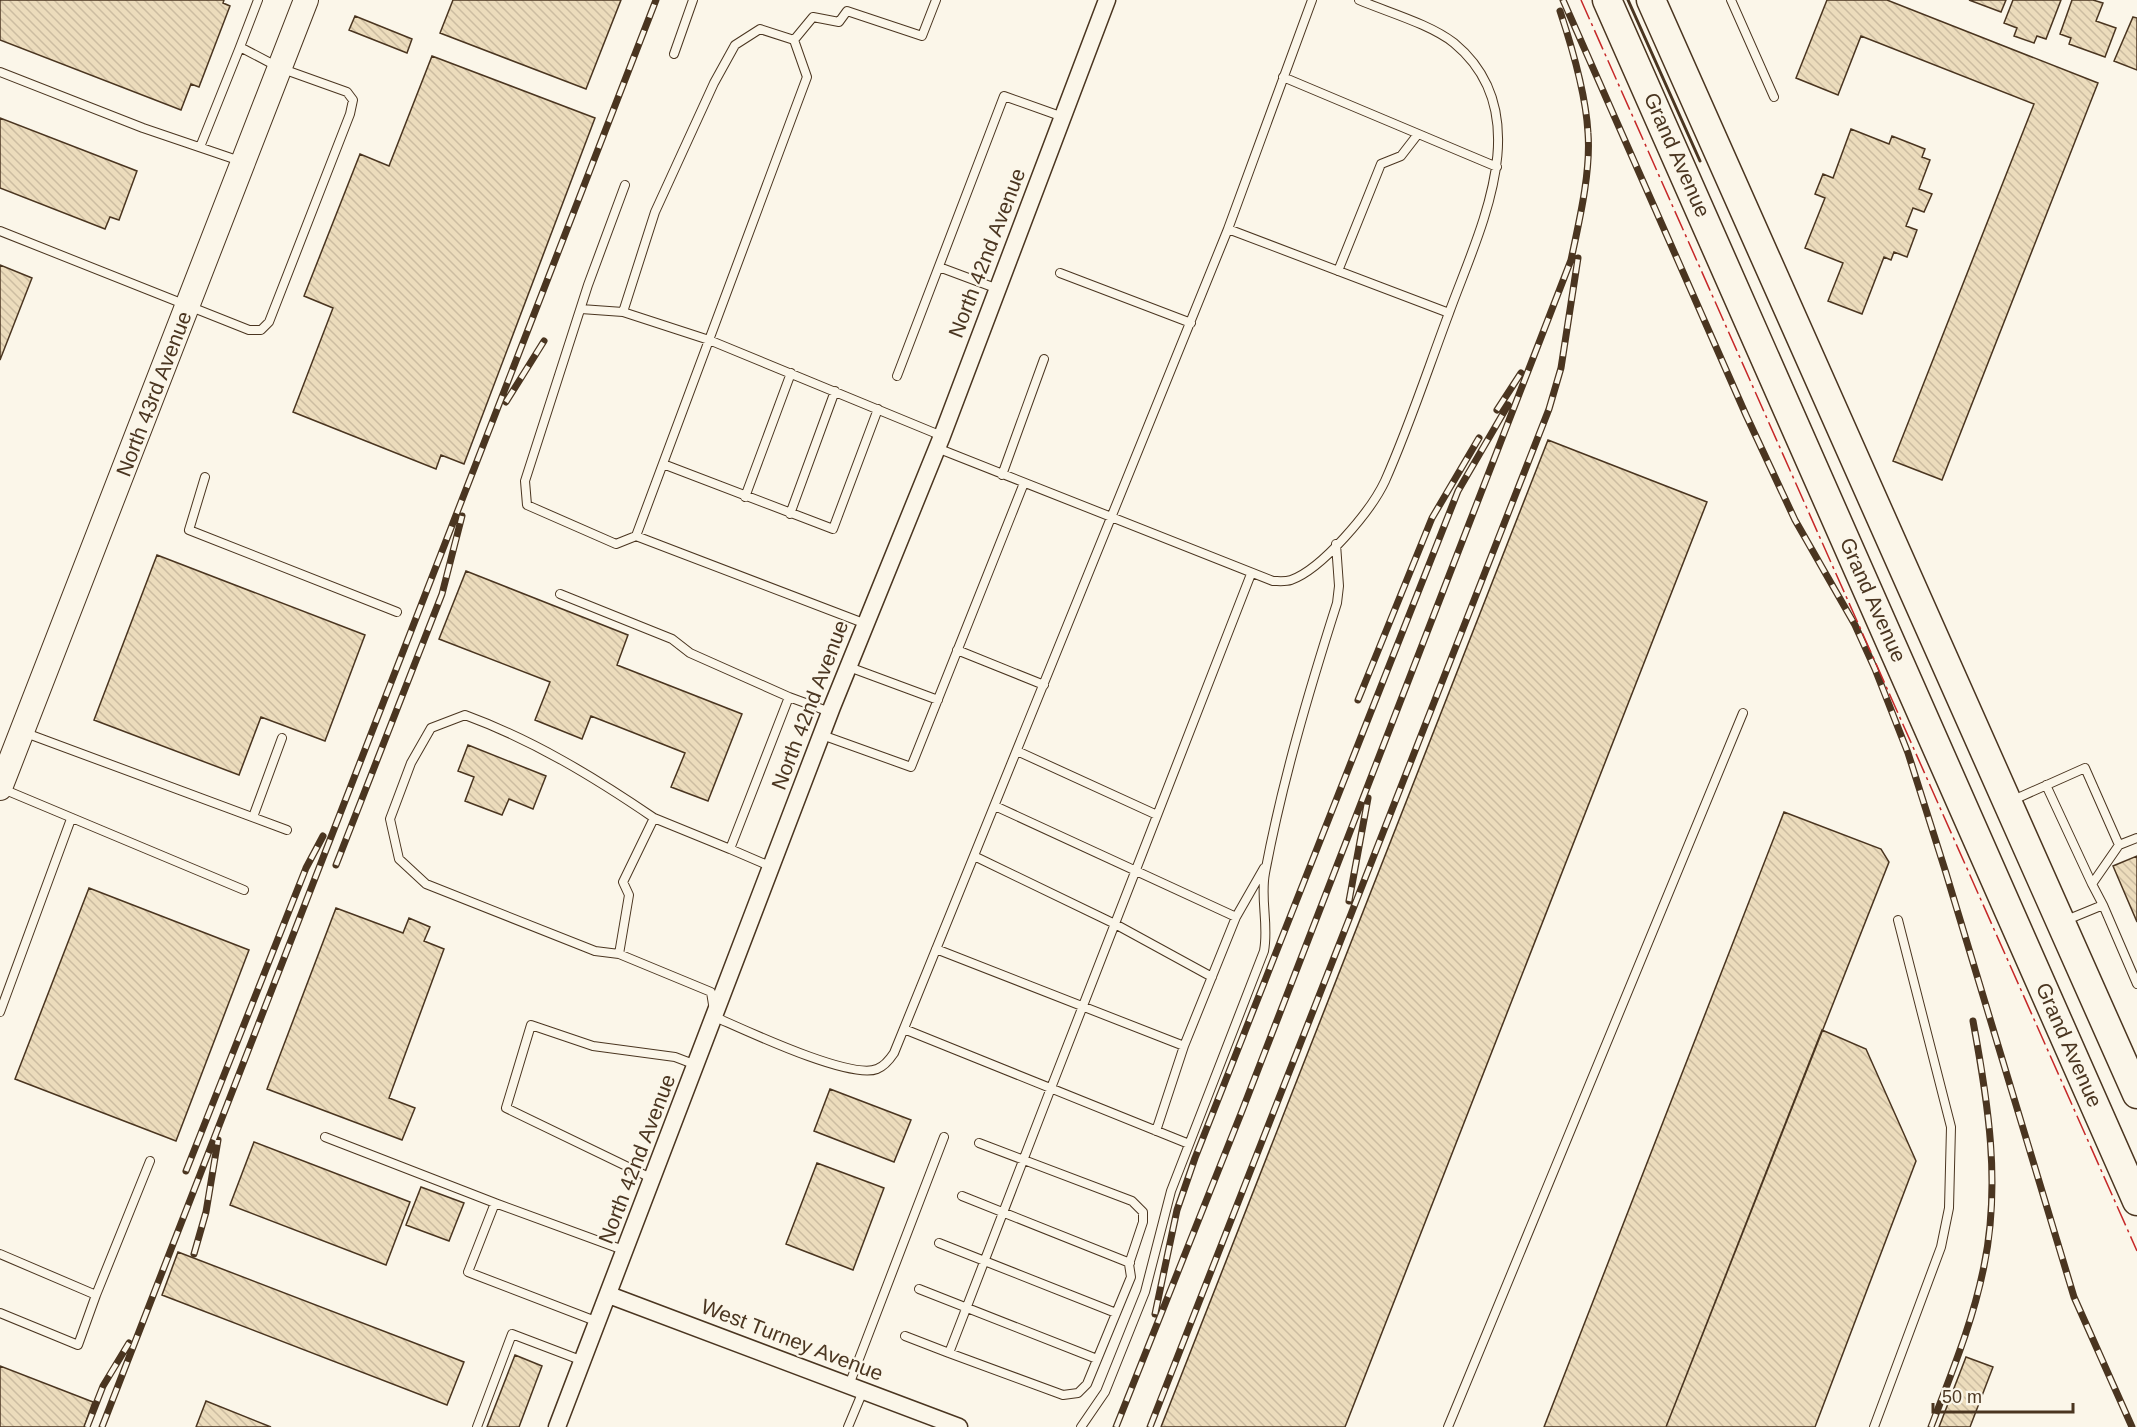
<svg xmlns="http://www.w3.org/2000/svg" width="2137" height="1427" font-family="Helvetica,sans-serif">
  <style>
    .building { fill: url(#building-back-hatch); stroke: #4a3520; stroke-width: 1.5 }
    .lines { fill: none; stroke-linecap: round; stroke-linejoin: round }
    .service-casing { stroke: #4a3520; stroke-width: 10 }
    .minor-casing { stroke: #4a3520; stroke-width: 19 }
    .secondary-casing { stroke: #4a3520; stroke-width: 26 }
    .trunk-casing { stroke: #4a3520; stroke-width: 31 }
    .service { stroke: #fbf6e9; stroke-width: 8 }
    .minor { stroke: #fbf6e9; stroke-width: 16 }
    .secondary { stroke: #fbf6e9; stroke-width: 24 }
    .trunk { stroke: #fbf6e9; stroke-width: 28 }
    .rail-casing { stroke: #4a3520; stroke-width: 7 }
    .rail { stroke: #fbf6e9; stroke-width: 4.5; stroke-dasharray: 14; stroke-linecap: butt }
    .wall { stroke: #4a3520; stroke-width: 3 }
    .power { stroke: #c62828; stroke-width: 1.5; stroke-dasharray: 21 4.5 3 4.5; stroke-linecap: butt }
    .labels { text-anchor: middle; stroke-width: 4.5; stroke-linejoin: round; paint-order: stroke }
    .street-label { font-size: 21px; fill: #4a3520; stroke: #fbf6e9 }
  </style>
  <defs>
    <pattern id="building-back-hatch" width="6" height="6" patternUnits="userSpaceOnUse" patternTransform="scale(1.5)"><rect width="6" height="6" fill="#ecdcbc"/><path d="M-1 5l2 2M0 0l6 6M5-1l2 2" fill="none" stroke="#ccbda1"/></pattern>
  </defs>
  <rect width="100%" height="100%" fill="#fbf6e9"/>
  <path class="building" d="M0,0h224l-1,3 7,3 -31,81 -8,-3 -10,26 -181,-70z
    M453,0h168l-35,89 -146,-56z
    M1827,0h60l211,83 -156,397 -49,-19 141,-357 -173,-68 -23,59 -42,-17z
    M1969,0h37l-5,12z
    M2013,0h48l-15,39 -9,-3 -3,7 -20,-7 3,-8 -13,-5z
    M2072,0h21l10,3 -7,18 20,7 -11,29 -36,-13 2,-6 -11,-4z
    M355,16l57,23 -5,14 -58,-23z
    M2133,17l4,1v52l-23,-9z
    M432,56l163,62 -131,346 -23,-9 -5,14 -143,-57 40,-104 -29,-12 56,-142 29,12z
    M0,118l137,53 -18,49 -9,-3 -5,12 -105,-41z
    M1851,129l38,15 3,-8 33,13 -3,8 8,3 -11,29 13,5 -8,18 -11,-4 -7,18 11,4 -10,27 -13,-5 -3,8 -7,-3 -22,57 -34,-13 15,-38 -38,-15 20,-50 -10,-4 8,-20 10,4z
    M0,265l32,13 -32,82z
    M1548,440l159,62 -362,925h-184z
    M157,555l208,80 -40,106 -64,-24 -22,58 -145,-55z
    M466,571l162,64 -11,30 125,49 -34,87 -37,-14 14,-34 -94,-37 -9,23 -47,-19 15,-38 -111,-43z
    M468,745l78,31 -13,33 -24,-10 -7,16 -37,-14 9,-24 -16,-6z
    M1784,812l97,37 8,13 -223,565h-122z
    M2137,856v66l-24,-56z
    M89,888l160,62 -73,191 -161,-62z
    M336,908l67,25 6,-15 21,9 -6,14 20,8 -55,149 26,10 -13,32 -135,-51z
    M1822,1030l44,19 50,112 -101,266h-149z
    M830,1089l81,31 -17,42 -80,-31z
    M254,1142l156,60 -24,63 -156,-60z
    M817,1163l67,25 -31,82 -67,-26z
    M421,1187l43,16 -15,38 -43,-16z
    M178,1252l286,110 -17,43 -285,-110z
    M515,1355l27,11 -23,61h-32z
    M1966,1357l27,10 -23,60h-31z
    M0,1366l93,36 -9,25h-84z
    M206,1401l65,26h-75z"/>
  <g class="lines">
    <g class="service-casing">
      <path id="service" d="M1359,0c28,12 71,24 95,43 86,71 25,187 -5,270
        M1731,0l43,97
        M794,40l-34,-11 -25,16 -21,38 -59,129 -32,100 86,28 233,96
        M674,54l19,-54
        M0,72l143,56 97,33
        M1283,77l214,90
        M200,147l40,-100
        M625,185l-37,100 -63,196 2,24 89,39 20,-8 171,-459 -13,-37 19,-23 26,5 8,-11 75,25 14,-36
        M0,231l249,99h12l8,-8 81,-208 3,-14 -6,-8 -67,-24 -40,-21 18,-47
        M939,267l59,22
        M1338,271l43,-107 20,-8 17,-22
        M1060,273l131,50
        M581,309l42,3
        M897,376l107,-280 59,21
        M937,448l336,133c5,0 12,1 18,-1 31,-11 80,-69 94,-99 24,-54 43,-112 64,-168l-221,-84 84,-229
        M663,464l170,65 45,-120
        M1002,475l42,-116
        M205,477l-16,53 208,82
        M745,497l46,-124
        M790,514l45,-123
        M636,536l230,88
        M560,594l112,45 18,14 99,44
        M957,650l87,35
        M849,667l89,33
        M23,732l264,98
        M822,735l89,32 113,-284
        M1017,751l140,64
        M2046,785l46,99
        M3,789l241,101
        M2011,801l74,-33 34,77
        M253,817l29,-79
        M730,849l-76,-31 -31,64 6,13 -10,59 92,38 4,25c30,13 135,63 162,52 8,-3 13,-10 17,-16l334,-824
        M974,856l141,68 97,53
        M772,867l-42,-18 59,-152 41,15
        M2103,905l-11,-21 27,-39 18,-7
        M1236,917l28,-49
        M2064,921l39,-16 34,79
        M936,949l248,97 52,-129 -241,-111
        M619,954l-24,-3 -169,-67 -27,-25 -9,-40 21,-56 20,-35 34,-13c68,25 129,62 189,103
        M0,1012l71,-193
        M904,1029l285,115
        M1156,1131l28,-85
        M325,1137l170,66
        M979,1143l153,58 11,11v10l-14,42 2,13 -44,107 -9,9 -15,2 -114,-42c34,-88 68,-176 102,-265l200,-514
        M653,1179l-147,-71 25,-83 62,21 82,11 21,8
        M962,1196l168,67
        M939,1243l177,70
        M0,1254l96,41 -18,50 -78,-32
        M919,1289l178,70
        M96,1295l54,-134
        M598,1322l-130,-50 27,-69 131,48
        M905,1336l44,17
        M849,1385l95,-248
        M477,1427l35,-93 71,27
        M848,1427l15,-36
        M1081,1427l24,-35 40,-100 26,-101 93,-240c5,-26 -4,-52 1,-78 17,-91 44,-182 72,-270l2,-17 -3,-42
        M1448,1427l295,-714
        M1874,1427l67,-180 8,-39 2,-81 -53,-207"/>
    </g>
    <g class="minor-casing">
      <path id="minor" d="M609,1295l350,132
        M557,1427l275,-720 110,-271 165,-436"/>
    </g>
    <g class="secondary-casing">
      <path id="secondary" d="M0,788l306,-788"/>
    </g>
    <g class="trunk-casing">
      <path id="trunk" d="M1607,0l530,1201
        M1651,0l486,1094"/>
    </g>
    <use href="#service" class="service"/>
    <use href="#minor" class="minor"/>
    <use href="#secondary" class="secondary"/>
    <use href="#trunk" class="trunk"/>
    <g class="rail-casing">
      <path id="rail" d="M1563,0l183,415 49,105 60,105 20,44 33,84 38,120 128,424 58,130
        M506,402l38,-61
        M1497,410l24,-37
        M1358,700l74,-182 47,-80
        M336,865l106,-271 20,-78
        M1349,901l19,-103
        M186,1171l120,-303 17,-32
        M194,1254l12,-42 12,-72
        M1155,1314l22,-104 18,-52 263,-667 50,-86
        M87,1427l16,-41 26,-43
        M102,1427l554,-1427
        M1116,1427l126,-316 329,-851c8,-38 20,-88 17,-127 -2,-37 -16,-86 -28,-122
        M1150,1427l399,-1018 12,-41 17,-110
        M1931,1427c20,-53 42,-105 53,-161 17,-82 4,-164 -11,-245"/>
    </g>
    <use href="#rail" class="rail"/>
    <path class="wall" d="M1628,0l72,161"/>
    <path class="power" d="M1581,0l556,1251"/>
  </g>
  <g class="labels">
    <g class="street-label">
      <text transform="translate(1677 155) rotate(66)" y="7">Grand Avenue</text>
      <text transform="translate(987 253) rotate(-69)" y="7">North 42nd Avenue</text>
      <text transform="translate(154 394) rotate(-69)" y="7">North 43rd Avenue</text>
      <text transform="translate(1873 600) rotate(66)" y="7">Grand Avenue</text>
      <text transform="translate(810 705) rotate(-69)" y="7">North 42nd Avenue</text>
      <text transform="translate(2069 1045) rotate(66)" y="7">Grand Avenue</text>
      <text transform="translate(637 1159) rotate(-69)" y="7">North 42nd Avenue</text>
      <text transform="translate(792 1340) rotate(21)" y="7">West Turney Avenue</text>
    </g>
  </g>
  <path d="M1933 1403v9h140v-9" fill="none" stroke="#4a3520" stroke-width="3"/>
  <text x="1942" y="1403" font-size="18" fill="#4a3520" stroke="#fbf6e9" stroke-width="4.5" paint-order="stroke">50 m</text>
</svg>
